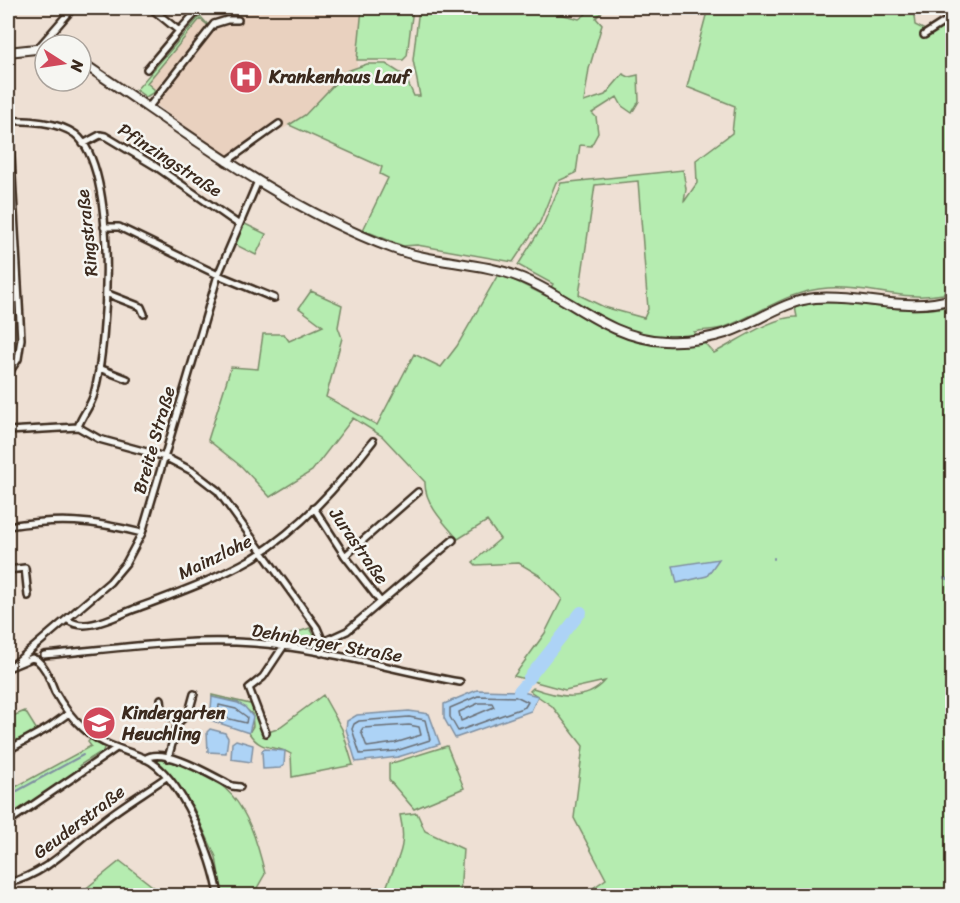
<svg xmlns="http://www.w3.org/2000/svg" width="960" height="903" viewBox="0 0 960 903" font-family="Sriracha,sans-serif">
  <rect width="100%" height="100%" fill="#eee0d4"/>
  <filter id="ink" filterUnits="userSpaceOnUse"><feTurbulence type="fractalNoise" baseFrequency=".0167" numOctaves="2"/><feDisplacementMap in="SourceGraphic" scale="12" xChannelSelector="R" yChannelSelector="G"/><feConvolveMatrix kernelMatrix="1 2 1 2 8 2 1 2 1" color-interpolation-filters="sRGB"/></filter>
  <g filter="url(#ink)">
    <path fill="#e9d1bf" d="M240 8H362L357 67 347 71 305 115 283 129 278 122 227 156 155 104 161 95 147 83 200 19 210 25 222 14 235 15Z"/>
    <path fill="#b5ecb0" stroke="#788b67" stroke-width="1.5" fill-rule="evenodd" d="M362 8H413L407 56 403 60H357Z
      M419 8H523L520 14 528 8H537L579 19 586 14 578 8H605L596 18 602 25 589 69 584 102 605 95 623 74 629 77 638 75 639 101 632 113 622 106 617 97 592 113 596 117 598 133 591 146 580 145 576 173 556 182 540 222 513 262 417 245 403 246 363 230 388 178 380 174 382 167 289 125 305 115 347 71 367 64H386L405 76 414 96H420L413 60Z
      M708 8H913L915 25 927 31 952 17V290L946 289 943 294C904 302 867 285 828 288 786 291 762 313 725 327 715 331 705 329 694 332L714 353C736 342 773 316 797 317L795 307C850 292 899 320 952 305V895H583L606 879 574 818 583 746 552 706 530 691 533 688C558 697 586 703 605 681L565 690 514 676 545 633 562 599 539 575 519 563 476 565 473 562 500 539 487 521 458 539C445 524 424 503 425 482L382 436 353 418 312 471 270 497 242 467 208 440 231 367 258 369 263 334H284L289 341 323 326 299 308 311 291 342 305 338 327 342 338 326 397 377 425 414 354 441 367 457 346 499 273 546 296 553 284 518 265 543 225 561 183 683 170 686 189 684 202 697 183 696 160 732 133 735 106 687 87ZM638 181 648 309 644 318 604 307 579 295 595 185Z
      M200 16 210 27 200 19 147 83 156 91 146 97 136 90Z
      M243 223 266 234 256 255 234 244Z
      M310 628 317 640 315 646 284 643 286 636Z
      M212 695 254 705 263 734 277 729 323 695 342 729 353 765 292 777 291 754C275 743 263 754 249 733L253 726 252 714 238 703 212 697Z
      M25 711 38 732 8 748V718Z
      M91 738 104 748 102 754 99 753 80 765 82 769 24 808 8 816V791L91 746 88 742Z
      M447 746 464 788 414 809 389 780V764Z
      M156 758C230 774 248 803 265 874L253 895H222L216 857 193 807 156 762Z
      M417 813 425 831 463 849 460 895H384C393 862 409 853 400 815Z
      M120 861 164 895H140L133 890 130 895H78Z"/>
    <path fill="#add3f6" stroke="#7f8fa0" stroke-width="1.5" d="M719 559 707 576 677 583 673 566Z
      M477 690 519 691 538 696 531 711 455 738 444 718V704Z
      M212 697 238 703 245 707 253 717 249 733 210 720Z
      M409 711 429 714 440 744 398 757 356 762 346 729 347 721 357 715Z
      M210 729 225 733 228 738 226 753 208 752 207 732Z
      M236 740 253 745 251 762 231 759 232 743Z
      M265 749 285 751 284 765 280 768 263 769 262 751Z"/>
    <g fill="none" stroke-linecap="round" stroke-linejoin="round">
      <path stroke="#696e74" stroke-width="1.5" d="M478 696 518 697 528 702 525 707 458 731 450 717V708Z
        M479 703H492L494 707 461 721 459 712Z
        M219 705 236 709 247 717 246 723 218 716Z
        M409 717 425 720 430 740 396 751 360 754 352 729 354 724 359 721Z
        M409 725 419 727 421 735 395 743 367 747 361 731 363 728Z"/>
      <path stroke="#7f8fa0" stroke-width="2" d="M774 559V558
        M944 578 952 580
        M8 796 83 755"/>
      <path stroke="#add3f6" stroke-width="12" d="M528 679 581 612
        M519 691 523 686"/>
      <defs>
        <path id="street" d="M179 31 200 8
          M924 35 952 17
          M39 47 73 8
          M147 69 179 31 151 8
          M148 108 214 24 227 20H238
          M8 121C27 120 58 122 75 134 119 168 108 344 94 394 91 406 82 415 78 427
          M83 144 100 135 105 136 155 166 238 224
          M226 162 279 124
          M104 227H119L218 275 274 298
          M108 294 141 307 144 314
          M99 368 127 379
          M8 374 18 359 21 339 9 121
          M8 431 78 427 99 439 165 457 192 471 218 491 317 628 323 642 321 653
          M314 508 345 556 380 601
          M8 526C60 518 91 520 142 533
          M345 556 418 492
          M8 570 25 568 28 596
          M68 620C85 633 113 617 132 610 172 595 215 580 253 558 301 528 339 485 373 441
          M323 642 347 631 453 540
          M44 655C113 649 184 638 254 643 323 648 391 670 460 682
          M13 665 110 582 126 563 142 533 218 275 258 181
          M8 668 32 658 37 660C47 668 50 681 55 692 62 705 72 718 83 728 101 745 122 749 144 758 182 775 213 857 219 896
          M161 699 162 709 178 723 189 712 194 694
          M266 733 249 688 263 677 283 647
          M8 750 48 728 69 713
          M168 758 178 723
          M145 759C163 745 214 777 232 786L240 787
          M8 822 115 749
          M8 883C47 874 72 844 104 820 123 805 145 792 165 778"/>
        <path id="secondary" d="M8 52 45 48
          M81 62C182 129 277 205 392 248 434 264 480 261 522 278 571 298 609 339 665 341 685 342 707 339 726 333 756 323 783 301 815 298 862 294 907 313 952 299"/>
      </defs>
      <use href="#street" stroke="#3b2a1e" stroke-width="10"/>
      <use href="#secondary" stroke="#3b2a1e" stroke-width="12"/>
      <use href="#street" stroke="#f6f6f2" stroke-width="5"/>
      <use href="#secondary" stroke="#f6f6f2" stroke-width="8"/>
    </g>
  </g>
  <defs>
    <symbol id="hospital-disc" viewBox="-11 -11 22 22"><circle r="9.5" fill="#d1495b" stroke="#f6f6f2"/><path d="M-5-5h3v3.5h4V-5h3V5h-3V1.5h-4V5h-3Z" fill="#fff"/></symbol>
    <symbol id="school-disc" viewBox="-11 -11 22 22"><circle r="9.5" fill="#d1495b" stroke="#f6f6f2"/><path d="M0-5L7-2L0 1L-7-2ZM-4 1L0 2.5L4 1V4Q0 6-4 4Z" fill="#fff"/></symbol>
  </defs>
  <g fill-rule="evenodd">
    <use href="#hospital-disc" x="227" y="58" width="38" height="38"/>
    <use href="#school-disc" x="80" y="704" width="38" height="38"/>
  </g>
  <g text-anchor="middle" stroke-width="5" stroke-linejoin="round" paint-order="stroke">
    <g font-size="18" font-weight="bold" fill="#3b2a1e" stroke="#f6f6f2" text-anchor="start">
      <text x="269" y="83">Krankenhaus Lauf</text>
      <text x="122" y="719">Kindergarten<tspan x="122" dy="21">Heuchling</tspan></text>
    </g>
    <g font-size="18" fill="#3b2a1e" stroke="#f6f6f2">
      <text transform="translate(170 160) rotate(33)" y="6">Pfinzingstraße</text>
      <text transform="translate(87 233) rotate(-96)" y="6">Ringstraße</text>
      <text transform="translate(154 440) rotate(-74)" y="6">Breite Straße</text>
      <text transform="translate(359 546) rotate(55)" y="6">Jurastraße</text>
      <text transform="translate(215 557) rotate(-26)" y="6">Mainzlohe</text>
      <text transform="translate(327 643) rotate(10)" y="6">Dehnberger Straße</text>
      <text transform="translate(79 822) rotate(-37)" y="6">Geuderstraße</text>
    </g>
  </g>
  <rect width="960" height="903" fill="none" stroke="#f6f6f2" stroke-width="30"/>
  <rect x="15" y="15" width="930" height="873" fill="none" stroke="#3b2a1e" stroke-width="2" filter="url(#ink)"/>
  <g transform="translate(63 63) rotate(102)"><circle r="28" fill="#f6f6f2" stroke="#aba49d" stroke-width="1.5"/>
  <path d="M0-4.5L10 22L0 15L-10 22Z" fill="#d1495b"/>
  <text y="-9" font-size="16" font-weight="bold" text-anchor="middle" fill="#3b2a1e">N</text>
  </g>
</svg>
